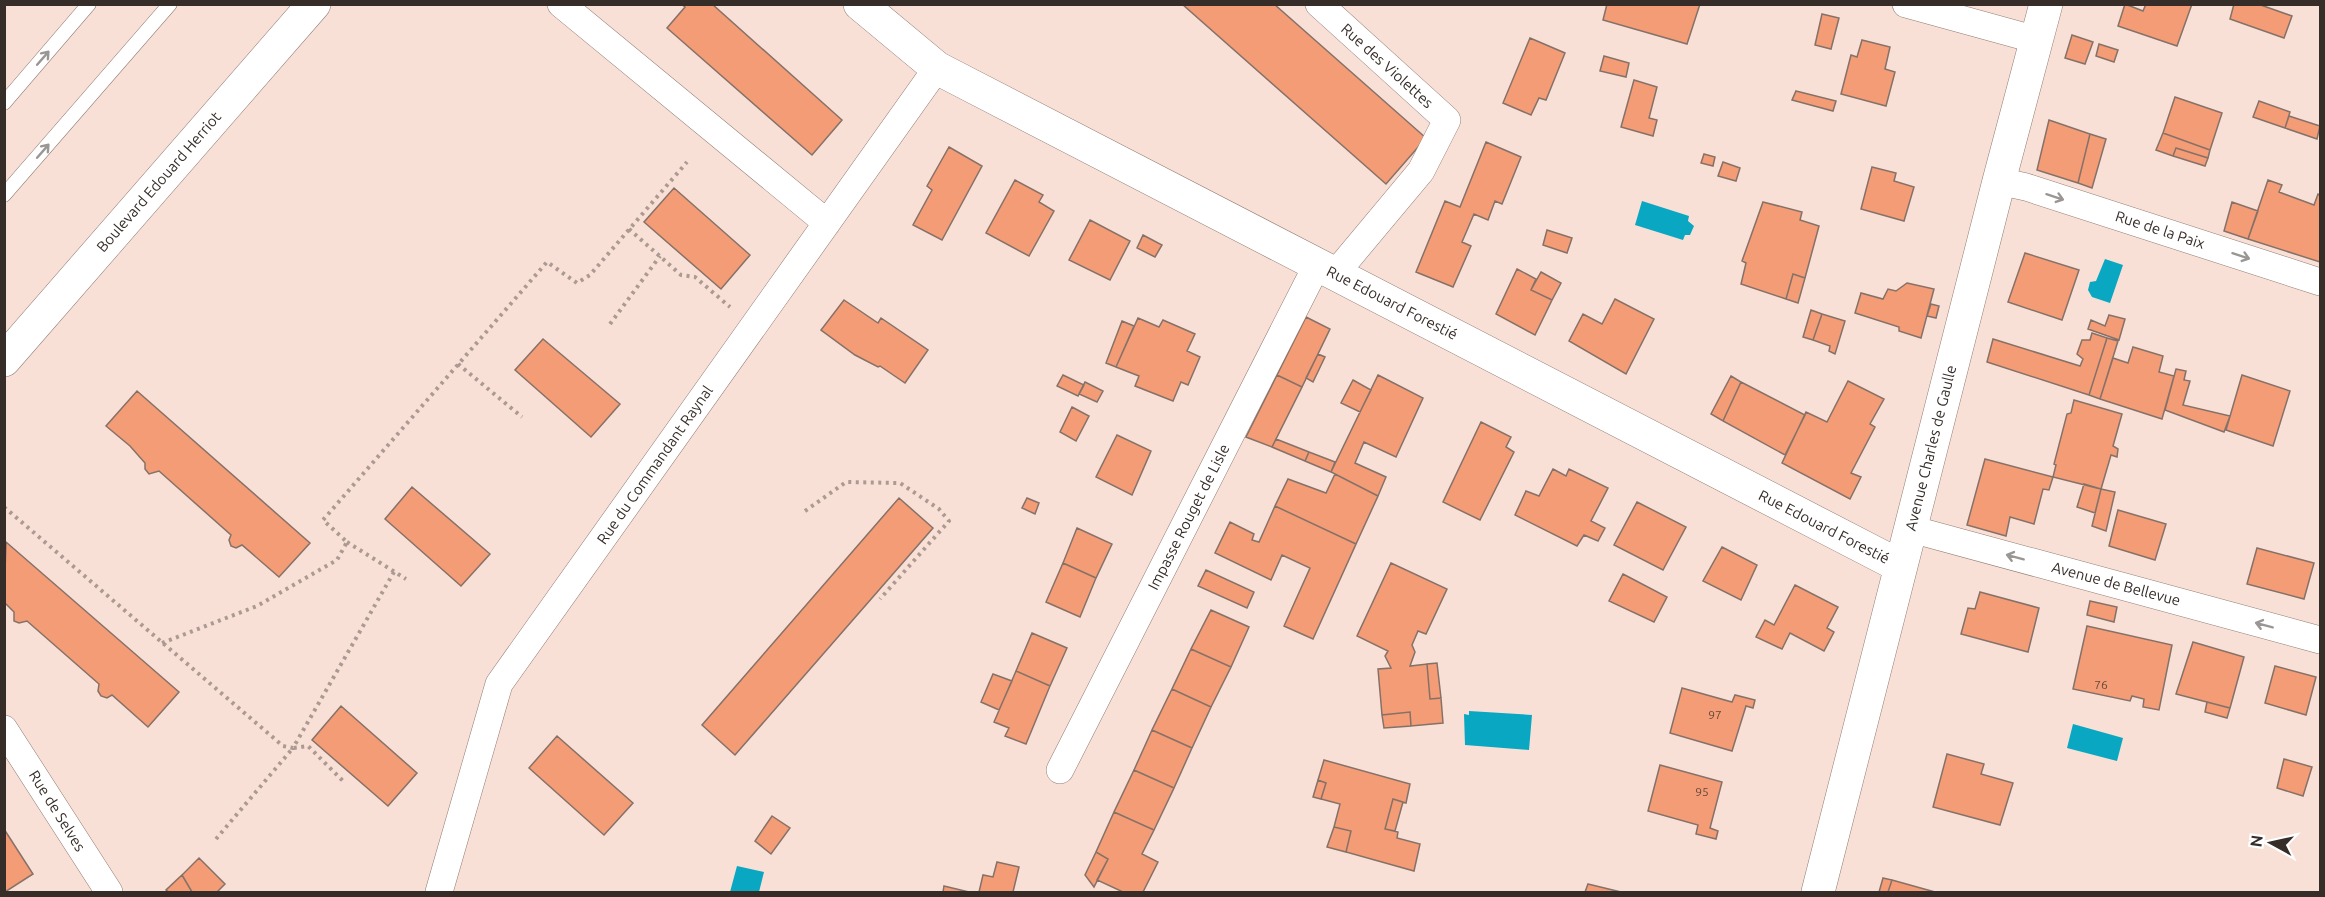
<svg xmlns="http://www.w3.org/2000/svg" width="2325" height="897" viewBox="0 0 2325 897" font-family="Ubuntu,sans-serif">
  <rect width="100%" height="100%" fill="#f8e0d6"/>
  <path fill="#09a7c1" d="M1642 201 1689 216 1688 221 1694 226 1690 235H1685L1683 240 1635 225Z
    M2105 259 2123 265 2110 303 2092 297 2088 290 2090 282 2096 281Z
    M1469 711 1532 715 1529 750 1465 745 1464 714 1469 715Z
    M2073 724 2123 738 2117 761 2067 748Z
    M737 866 764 872 759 892H730Z"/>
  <path fill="#f39c76" stroke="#867168" stroke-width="1.5" d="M681 4H712L842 120 812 155 667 28 685 7Z
    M1182 4H1274L1426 138 1386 184Z
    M1607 4H1700L1687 44 1603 20Z
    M2125 4 2143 11 2146 4H2192L2177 46 2118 26Z
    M2234 4H2258L2292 16 2284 38 2230 19Z
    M1822 14 1839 18 1831 49 1815 45Z
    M2072 35 2093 42 2085 64 2065 58Z
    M1530 38 1565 53 1546 100 1539 98 1531 115 1503 103Z
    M1862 40 1890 47 1885 69 1895 72 1886 106 1841 94 1851 55 1857 57Z
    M2099 44 2118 50 2114 62 2096 56Z
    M1604 56 1629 63 1626 77 1600 71Z
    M1634 80 1657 87 1649 118 1657 120 1653 136 1621 127Z
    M1796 91 1836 101 1833 111 1792 100Z
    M2175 97 2222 113 2210 150 2163 133Z
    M2259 101 2290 112 2285 128 2253 117Z
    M2289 116 2320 126 2317 139 2285 128Z
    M2049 120 2090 134 2078 183 2037 170Z
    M2163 133 2210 150 2208 158 2176 148 2173 156 2156 150Z
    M2090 134 2106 139 2092 188 2078 183Z
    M1486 142 1521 157 1502 204 1495 201 1488 220 1474 214 1462 242 1471 246 1453 287 1416 272 1445 201 1460 207Z
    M949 147 982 166 942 240 913 225 932 190 927 186Z
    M2176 148 2208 158 2205 166 2173 156Z
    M1704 154 1715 157 1713 166 1701 163Z
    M1723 162 1740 168 1736 181 1718 176Z
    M1872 167 1896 173 1894 181 1914 187 1904 221 1861 209Z
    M1015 180 1043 195 1039 202 1054 211 1029 256 986 233Z
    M2268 180 2282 185 2279 192 2314 205 2318 194 2320 195V262L2248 239Z
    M674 188 750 255 721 289 644 222Z
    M1763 202 1802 212 1800 220 1819 226 1805 278 1793 274 1786 299 1741 284 1746 263 1742 261Z
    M2232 202 2258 211 2248 239 2224 231Z
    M1090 220 1130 241 1110 280 1069 260Z
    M1547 230 1572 238 1567 253 1543 245Z
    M1143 235 1162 245 1155 257 1137 248Z
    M2025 253 2079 270 2062 320 2008 302Z
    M1517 269 1536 279 1531 290 1552 300 1535 335 1496 314Z
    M1541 272 1561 283 1552 300 1531 290Z
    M1793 274 1805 278 1798 303 1786 299Z
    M1907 283 1934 289 1921 338 1899 331V327L1855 313 1861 293 1883 299 1888 289 1896 291Z
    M1615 299 1654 319 1626 374 1569 341 1583 314 1602 324Z
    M844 300 878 323 881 318 928 350 905 383 880 366 878 367 855 355 821 330Z
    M1931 304 1939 306 1936 318 1927 316Z
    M1811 310 1822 314 1813 340 1803 337Z
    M1822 314 1845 321 1835 354 1829 351 1830 346 1813 340Z
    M2109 315 2125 319 2119 340 2088 329 2091 320 2105 326Z
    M1306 317 1330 329 1302 387 1277 375Z
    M1138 318 1159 327 1163 320 1195 334 1187 351 1200 357 1188 385 1181 382 1173 401 1135 386 1139 376 1116 367Z
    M1122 321 1134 326 1116 367 1106 363Z
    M2092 333 2107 338 2089 395 1987 362 1993 339 2080 366 2083 359 2077 354 2082 340H2090Z
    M2107 338 2118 341 2100 399 2089 395Z
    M543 339 620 404 591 437 515 370Z
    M2133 347 2163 356 2159 372 2174 376 2162 419 2100 399 2113 358 2128 363Z
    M1318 354 1325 357 1313 382 1306 378Z
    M2176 369 2186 371 2184 380 2190 381 2183 405 2230 416 2224 432 2165 410Z
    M1063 375 1084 385 1078 396 1057 386Z
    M1277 375 1302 387 1272 447 1246 437Z
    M1378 375 1423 398 1396 457 1364 442 1355 463 1386 477 1378 496 1331 472Z
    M2242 375 2290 391 2273 446 2226 430Z
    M1731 376 1741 382 1723 421 1711 414Z
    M1353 380 1371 390 1360 412 1341 403Z
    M1848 381 1884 399 1870 424 1875 427 1851 473 1861 477 1850 499 1782 463 1806 412 1827 422Z
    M1085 382 1103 391 1097 402 1079 394Z
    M1741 382 1805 415 1785 455 1723 421Z
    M137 391 310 543 279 577 242 545 236 548 231 546 229 540 231 535 159 471 149 474 145 469V463L130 446 106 426Z
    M2074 400 2122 414 2113 446 2118 449 2117 457 2111 455 2101 489 2053 477 2056 465 2054 464 2067 414 2071 413Z
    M1072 407 1089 416 1076 441 1060 432Z
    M1481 422 1511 437 1506 447 1514 452 1480 520 1443 502Z
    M1117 435 1151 451 1132 495 1096 477Z
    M1276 439 1309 452 1305 461 1272 447Z
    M1309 452 1335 462 1331 472 1305 461Z
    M1985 459 2053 477 2049 490 2043 489 2034 524 2010 517 2006 536 1967 525Z
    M1553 469 1566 476 1569 469 1608 488 1591 521 1605 528 1598 541 1584 535 1577 546 1515 515 1526 491 1539 496Z
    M1335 474 1378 496 1356 544 1275 506 1288 479 1326 493Z
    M2084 484 2101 489 2095 513 2077 507Z
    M412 487 490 554 461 586 385 519Z
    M2101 489 2115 492 2106 531 2092 526Z
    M899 498 933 528 735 755 702 725Z
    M1027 498 1039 503 1035 514 1022 508Z
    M1637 502 1686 527 1663 570 1614 545Z
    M1275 506 1356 544 1313 639 1284 626 1310 568 1282 555 1271 580 1215 553 1230 522 1254 534 1252 540 1259 542Z
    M2118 510 2166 524 2155 560 2109 546Z
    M1077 528 1112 544 1096 578 1063 563Z
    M6 542 179 692 148 727 112 695 107 698 101 696 98 691 99 684 27 621 19 623 14 621V612L4 602Z
    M1722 547 1757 565 1741 600 1703 581Z
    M2257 548 2314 563 2304 599 2247 584Z
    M1063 563 1096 578 1080 617 1046 602Z
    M1391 563 1447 589 1426 634 1418 631 1412 645 1415 652 1410 666 1427 664 1430 699 1441 698 1443 723 1411 726 1410 712 1382 715 1378 669 1391 668 1385 656 1388 651 1357 636Z
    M1206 570 1254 592 1247 608 1198 586Z
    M1623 574 1667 597 1654 622 1609 601Z
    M1795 585 1838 607 1827 628 1834 632 1824 651 1790 633 1782 649 1756 637 1765 620 1774 625Z
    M1980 592 2039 608 2028 652 1961 634 1968 608 1975 609Z
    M2090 601 2117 607 2114 622 2087 615Z
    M1211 610 1249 627 1231 667 1191 649Z
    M2087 626 2172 645 2159 710 2143 707 2144 699 2132 696 2130 701 2073 689Z
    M1032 633 1067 648 1050 686 1016 671Z
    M2193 642 2244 657 2230 708 2176 694Z
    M1191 649 1231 667 1211 707 1172 689Z
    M1437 663 1441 698 1430 699 1427 664Z
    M2275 666 2316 677 2306 715 2265 703Z
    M1016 671 1050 686 1026 744 1005 736 1009 728 994 722Z
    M993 674 1012 681 999 710 981 702Z
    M1682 688 1732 702 1735 695 1755 700 1753 708 1746 706 1732 751 1670 733Z
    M1172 689 1211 707 1192 748 1152 730Z
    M2207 702 2230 708 2227 718 2205 712Z
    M341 706 417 773 388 806 312 740Z
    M1410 712 1411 726 1384 728 1382 715Z
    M1152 730 1192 748 1174 788 1134 770Z
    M557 736 633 803 604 835 529 768Z
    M1947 754 1984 764 1981 774 2013 783 2000 825 1933 807Z
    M2284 759 2312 767 2303 796 2277 788Z
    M1324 760 1410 784 1406 803 1393 799 1385 829 1398 832 1397 838 1420 844 1414 871 1346 852 1351 831 1334 827 1340 804 1321 799 1326 783 1318 780Z
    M1660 765 1722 782 1710 828 1718 831 1716 839 1696 834 1698 825 1648 811Z
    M1134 770 1174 788 1154 830 1114 812Z
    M1318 780 1326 783 1321 799 1313 797Z
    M1393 799 1403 802 1395 831 1385 829Z
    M1114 812 1154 830 1142 854 1158 862 1143 892H1123L1097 880 1108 859 1096 852Z
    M772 816 790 828 771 854 755 841Z
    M1334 827 1351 831 1346 852 1327 847Z
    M4 829 33 874 5 892H4Z
    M1096 852 1108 859 1094 887 1085 875Z
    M199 858 225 884 217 892H192L182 875Z
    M997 862 1019 867 1013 892H979L983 875 993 877Z
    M182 875 192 892H169L166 890Z
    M1883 878 1892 880 1888 892H1879Z
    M1892 880 1935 892H1888Z
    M1588 884 1621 892H1585Z
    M944 886 969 892H943Z"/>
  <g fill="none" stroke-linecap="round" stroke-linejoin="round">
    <defs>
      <path id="service" d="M4 103 89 4
        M4 195 170 4"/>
      <path id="minor" d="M561 4 827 223
        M1319 4 1447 120 1421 171 1335 274
        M1906 4 2037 40
        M1999 181 2026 187 2320 282
        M1911 529 2320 640
        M4 729 109 892
        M1060 770 1317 265
        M439 892 499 684 937 68"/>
      <path id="tertiary" d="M860 4 937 68 1900 566
        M1818 892 1999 181 2046 4"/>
      <path id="secondary" d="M4 360 314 4"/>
    </defs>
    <use href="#service" stroke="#927c73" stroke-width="15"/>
    <use href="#minor" stroke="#927c73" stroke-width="28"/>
    <use href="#tertiary" stroke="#927c73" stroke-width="34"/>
    <use href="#secondary" stroke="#927c73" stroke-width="34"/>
    <path stroke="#ac9a92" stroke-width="4" stroke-dasharray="3 4.5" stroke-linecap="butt" d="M629 229 681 275 695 277 730 307
      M610 324 660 256
      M458 364 522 417
      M4 507 283 746 293 748 394 572
      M805 511 846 482 900 483 939 509 949 521 880 599
      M347 542 406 579
      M162 643 257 606 337 560 347 542 323 520 547 262 577 283 590 275 687 162
      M216 839 293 748 308 746 344 782"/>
    <use href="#service" stroke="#fff" stroke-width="14"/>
    <use href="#minor" stroke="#fff" stroke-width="27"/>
    <use href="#tertiary" stroke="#fff" stroke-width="33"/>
    <use href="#secondary" stroke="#fff" stroke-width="33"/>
  </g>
  <defs><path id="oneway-shaft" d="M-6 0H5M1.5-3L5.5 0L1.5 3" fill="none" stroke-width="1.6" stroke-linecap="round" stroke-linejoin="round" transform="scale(1.5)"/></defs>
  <g stroke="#9a9694">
    <use href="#oneway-shaft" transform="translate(43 58) rotate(-49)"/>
    <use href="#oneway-shaft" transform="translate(43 151) rotate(-49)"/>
    <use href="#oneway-shaft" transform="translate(2055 197) rotate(18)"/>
    <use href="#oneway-shaft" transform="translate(2241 256) rotate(18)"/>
    <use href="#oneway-shaft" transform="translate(2015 557) rotate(-165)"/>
    <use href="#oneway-shaft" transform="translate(2264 625) rotate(-165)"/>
  </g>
  <g text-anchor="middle" stroke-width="4.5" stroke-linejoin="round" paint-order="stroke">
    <g font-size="12" fill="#65493c">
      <text x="2101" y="689">76</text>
      <text x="1715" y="719">97</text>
      <text x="1702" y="796">95</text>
    </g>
    <g font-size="15" fill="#362d29" stroke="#fff">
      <text transform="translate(1387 66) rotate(42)" y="5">Rue des Violettes</text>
      <text transform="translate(159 182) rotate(-49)" y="5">Boulevard Edouard Herriot</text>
      <text transform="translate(2160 230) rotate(18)" y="5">Rue de la Paix</text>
      <text transform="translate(1392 303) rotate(27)" y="5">Rue Edouard Forestié</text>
      <text transform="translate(1931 448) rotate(-76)" y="5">Avenue Charles de Gaulle</text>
      <text transform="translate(655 465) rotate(-55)" y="5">Rue du Commandant Raynal</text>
      <text transform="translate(1189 517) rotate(-63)" y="5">Impasse Rouget de Lisle</text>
      <text transform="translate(1824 527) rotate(27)" y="5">Rue Edouard Forestié</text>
      <text transform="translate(2116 584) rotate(15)" y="5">Avenue de Bellevue</text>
      <text transform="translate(57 811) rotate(58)" y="5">Rue de Selves</text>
    </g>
  </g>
  <rect width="2325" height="897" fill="none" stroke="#362d29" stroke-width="12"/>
  <g transform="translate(2271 843) rotate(278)" stroke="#ffffff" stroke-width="4.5" paint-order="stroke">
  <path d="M0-4.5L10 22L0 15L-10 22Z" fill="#362d29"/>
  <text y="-9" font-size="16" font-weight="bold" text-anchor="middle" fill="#362d29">N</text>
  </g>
</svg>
